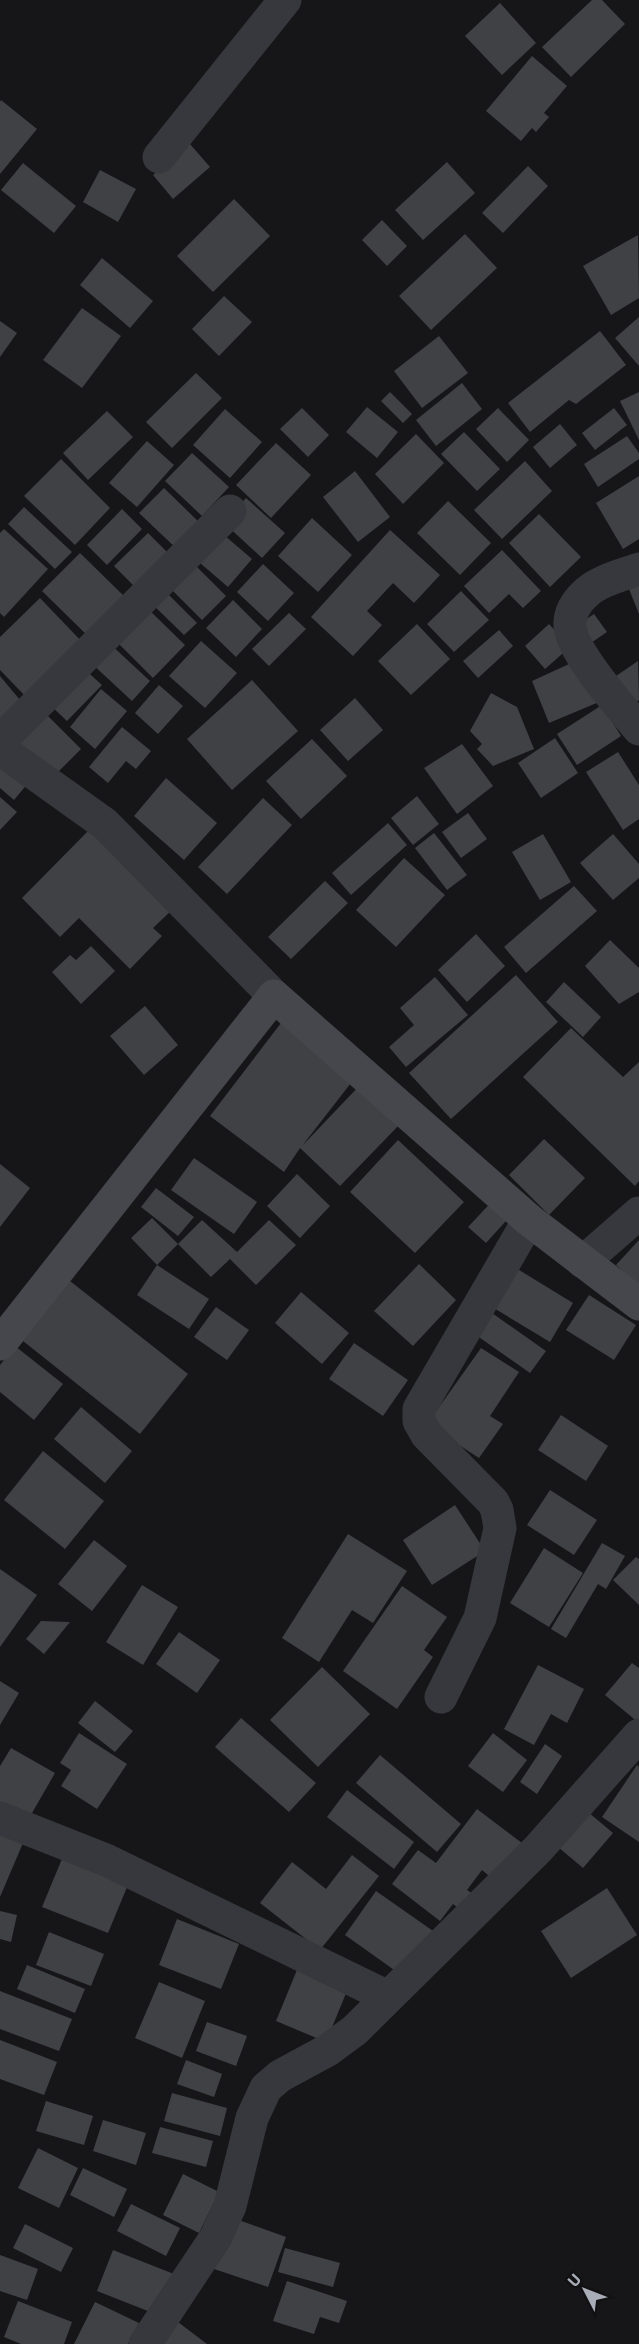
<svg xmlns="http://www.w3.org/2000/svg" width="639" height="2344" viewBox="0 0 639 2344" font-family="'Exo 2',sans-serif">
  <rect width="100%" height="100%" fill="#161618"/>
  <path fill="#404145" d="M592 0H602L625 24 571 77 542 47Z
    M500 3 536 43 502 75 465 36Z
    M532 56 567 86 544 113 549 117 536 132 532 128 521 141 486 111Z
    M1 100 37 129 0 174V102Z
    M190 144 210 167 173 199 153 175Z
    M447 162 475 193 423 240 395 210Z
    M23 163 76 206 54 233 1 190Z
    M528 166 548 186 503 233 482 213Z
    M100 170 136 189 118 222 83 202Z
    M234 199 270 236 213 292 177 256Z
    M382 220 407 246 387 266 362 240Z
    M465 234 497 268 431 330 399 296Z
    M638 235 639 298 611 315 583 266Z
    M102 258 153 301 130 328 80 285Z
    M224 296 252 322 219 356 192 329Z
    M82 308 121 336 82 388 43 360Z
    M639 317V366L615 338Z
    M0 321 17 333 0 357Z
    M600 331 626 365 576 404 569 400 530 432 508 403Z
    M439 336 468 373 422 408 394 371Z
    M196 373 222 398 172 448 146 422Z
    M462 383 482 409 436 446 416 420Z
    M390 392 412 414 403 423 381 401Z
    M639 392V440L620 401Z
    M367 407 398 432 377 458 346 432Z
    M302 408 329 435 308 457 280 429Z
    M498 408 529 440 507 462 476 429Z
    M614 408 627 425 595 450 582 433Z
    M225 409 262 442 230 478 193 445Z
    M107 411 133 437 88 480 63 453Z
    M560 424 577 445 550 468 533 447Z
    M464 432 500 469 477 491 441 454Z
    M416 434 444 463 403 504 375 474Z
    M627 436 639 453V459L598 487 584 464Z
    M147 441 174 465 137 507 109 483Z
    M276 443 311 475 271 518 236 485Z
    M192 453 229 487 202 516 165 481Z
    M61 459 110 508 75 545 24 496Z
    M525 461 552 491 502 539 474 510Z
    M355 471 390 517 358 542 323 497Z
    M639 476V539L623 549 596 503Z
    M164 488 203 526 179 551 139 513Z
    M246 498 285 533 262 558 223 522Z
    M448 501 491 543 460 575 417 533Z
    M24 507 72 552 55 569 8 524Z
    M122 509 142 529 107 565 87 545Z
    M539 514 581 557 550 587 509 543Z
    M312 518 352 555 318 592 278 556Z
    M4 529 48 569 4 617 0 613V533Z
    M217 529 252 559 228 587 193 557Z
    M390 530 440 575 414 603 393 583 367 611 382 625 353 656 311 617Z
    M148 533 171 556 137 589 114 566Z
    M502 550 541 591 523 608 509 594 489 613 464 586Z
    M80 553 126 598 93 641 42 591Z
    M189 559 226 596 202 620 165 583Z
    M263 564 294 593 268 621 237 592Z
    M639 585V614L629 589Z
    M160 586 197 623 184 635 147 599Z
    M461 591 489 620 454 652 427 624Z
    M40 598 85 645 29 700 0 670V637Z
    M233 600 262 629 236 657 206 628Z
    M144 605 185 645 153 678 112 637Z
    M289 613 306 629 269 666 252 649Z
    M594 614 607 632 585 647 573 628Z
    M417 624 450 659 411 695 378 661Z
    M549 624 570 647 545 669 525 646Z
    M499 630 513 646 478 678 463 661Z
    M201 641 237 673 205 708 169 676Z
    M108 642 150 681 132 701 90 662Z
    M580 659 599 702 549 723 532 681Z
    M638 661 639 700 635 703 616 676Z
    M81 666 102 685 67 721 48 703Z
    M0 676 25 706 0 727Z
    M252 680 298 731 232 790 187 739Z
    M159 685 183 706 158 734 135 713Z
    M101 689 127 711 95 749 70 727Z
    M491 693 517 707 534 749 493 766 477 749 482 744 470 731Z
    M355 698 383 730 348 761 320 730Z
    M602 705 621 736 577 765 557 734Z
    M41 709 81 749 51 779 11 742Z
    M122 727 151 751 136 769 126 761 108 783 89 767Z
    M555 738 578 773 541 798 518 763Z
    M312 739 347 776 301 819 266 781Z
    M462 744 493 786 457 814 424 768Z
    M618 752 639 785V819L623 830 586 772Z
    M0 757 29 782 14 800 0 788Z
    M166 778 217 823 184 860 134 816Z
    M417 796 439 824 413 845 391 818Z
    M0 797 17 812 0 830Z
    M263 798 292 825 227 894 198 867Z
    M468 813 487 839 461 858 442 832Z
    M388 823 407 845 351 895 332 873Z
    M92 827 174 908 153 928 162 936 130 969 79 918 60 937 22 898Z
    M434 833 467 875 447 890 415 848Z
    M543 834 571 882 540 900 512 852Z
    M613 834 639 864V878L613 900 580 863Z
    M404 858 445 895 396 947 356 910Z
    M325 881 348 903 291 959 268 937Z
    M574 886 597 911 526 973 504 947Z
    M476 934 505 966 467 1002 438 970Z
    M610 940 639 968V992L619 1004 585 966Z
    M91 946 115 971 81 1004 52 972 70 955 76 960Z
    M516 975 558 1022 451 1119 409 1073Z
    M435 977 468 1015 406 1067 389 1047 414 1025 400 1008Z
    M564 982 601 1017 583 1037 546 1002Z
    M145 1006 178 1045 144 1075 110 1036Z
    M281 1023 354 1079 302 1146 362 1083 402 1122 340 1186 300 1148 284 1172 210 1116Z
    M571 1028 623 1077 639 1062V1181L635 1186 523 1077Z
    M544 1139 585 1178 549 1215 509 1175Z
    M398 1140 464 1202 415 1253 350 1192Z
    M194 1158 257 1202 234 1234 171 1190Z
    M0 1164 30 1188 0 1227Z
    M297 1174 330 1206 300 1238 267 1206Z
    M156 1188 194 1217 178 1236 141 1207Z
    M498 1195 515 1211 486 1243 468 1227Z
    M152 1218 178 1244 157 1265 131 1238Z
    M202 1220 237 1252 269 1220 296 1245 256 1285 230 1259 211 1277 178 1244Z
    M639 1240V1286L616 1265Z
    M419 1264 456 1300 413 1346 374 1311Z
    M157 1265 209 1299 189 1329 137 1295Z
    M511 1265 573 1303 550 1342 487 1304Z
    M70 1281 188 1374 140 1434 23 1341Z
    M301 1292 349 1333 322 1364 275 1323Z
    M589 1295 636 1325 614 1360 566 1330Z
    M216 1307 249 1330 227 1360 194 1337Z
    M492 1313 546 1351 530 1373 476 1335Z
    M354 1343 408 1380 383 1416 329 1379Z
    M15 1346 63 1384 34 1420 0 1392V1365Z
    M481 1348 519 1372 490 1416 503 1424 479 1458 427 1424Z
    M81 1407 132 1451 105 1483 54 1439Z
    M561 1415 608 1446 586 1481 538 1450Z
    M43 1451 104 1501 65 1549 4 1500Z
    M550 1490 597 1520 574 1555 527 1525Z
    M455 1505 485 1551 432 1585 403 1540Z
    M348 1534 407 1571 373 1623 352 1610 319 1662 282 1638Z
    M94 1540 127 1566 92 1611 58 1584Z
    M602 1543 625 1556 606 1589 598 1584 566 1638 551 1629Z
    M544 1548 583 1573 549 1627 510 1603Z
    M636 1557 639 1559V1605L613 1580Z
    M0 1569 37 1595 0 1647Z
    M142 1585 178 1607 143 1665 106 1642Z
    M402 1586 447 1617 424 1650 433 1657 397 1709 343 1671Z
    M41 1621 70 1622 44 1654 26 1639Z
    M179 1632 220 1660 197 1693 156 1664Z
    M632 1663 639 1668V1723L605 1695Z
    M538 1665 584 1689 567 1723 551 1714 534 1745 504 1729Z
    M322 1667 370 1714 318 1767 270 1720Z
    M0 1681 19 1693 0 1725Z
    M95 1701 133 1731 115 1752 78 1723Z
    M241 1718 316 1783 289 1812 215 1747Z
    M79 1733 127 1764 97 1809 61 1786 71 1770 60 1763Z
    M493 1733 527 1760 503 1792 468 1766Z
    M545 1744 562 1756 537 1794 520 1782Z
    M11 1748 55 1773 28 1820 0 1804V1766Z
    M380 1755 461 1824 437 1852 356 1783Z
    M637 1765 639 1767V1842L602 1817Z
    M347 1790 414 1842 394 1869 327 1817Z
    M477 1809 522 1843 494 1880 482 1870 467 1890 476 1896 463 1912 453 1904 440 1921 392 1884 418 1850 436 1863Z
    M588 1812 613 1833 583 1868 558 1847Z
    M0 1833 23 1843 0 1897Z
    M64 1854 130 1880 108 1933 42 1907Z
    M352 1855 379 1876 320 1950 260 1903 292 1862 326 1889Z
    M607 1888 637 1935 571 1978 541 1931Z
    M376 1891 436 1933 404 1977 345 1935Z
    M0 1911 17 1915 11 1942 0 1939Z
    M177 1919 239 1944 221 1989 159 1965Z
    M49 1932 104 1954 91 1986 36 1965Z
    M27 1965 85 1989 75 2013 17 1989Z
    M299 1965 349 1986 326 2042 276 2021Z
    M159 1982 205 2001 182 2058 135 2038Z
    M0 1991 72 2019 59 2051 0 2029Z
    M207 2022 247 2036 236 2066 196 2051Z
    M0 2040 57 2062 44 2095 0 2079Z
    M186 2060 222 2074 214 2097 177 2084Z
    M172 2093 227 2108 220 2136 164 2121Z
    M46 2101 93 2116 84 2145 36 2131Z
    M103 2120 146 2133 136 2165 93 2151Z
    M160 2127 213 2141 206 2167 152 2153Z
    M38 2148 78 2168 59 2208 18 2188Z
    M83 2168 127 2189 114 2217 70 2195Z
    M183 2174 219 2192 199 2233 163 2215Z
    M131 2204 180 2228 166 2256 117 2231Z
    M233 2218 286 2237 268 2287 214 2269Z
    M25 2224 73 2248 61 2272 13 2248Z
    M285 2248 340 2263 333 2287 278 2272Z
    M113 2250 174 2274 158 2315 97 2291Z
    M0 2255 38 2269 27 2300 0 2291Z
    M287 2281 347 2301 339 2323 320 2317 314 2334 273 2321Z
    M18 2301 72 2322 64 2344H21L4 2337Z
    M95 2302 139 2323 128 2344H74Z
    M174 2319 207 2344H154Z"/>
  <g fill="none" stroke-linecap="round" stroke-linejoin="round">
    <path stroke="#37383d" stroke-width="33" d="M159 157 285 0
      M639 569C622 575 598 581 585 594 576 602 569 614 570 626 572 653 621 707 639 729
      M0 741 230 511
      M0 749 105 824 274 996
      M583 1262 639 1213
      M441 1697 480 1618 500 1528 497 1510 493 1502 427 1435 419 1421V1409L529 1220
      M0 1818 106 1860 388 1997
      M145 2344 216 2237 230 2206 252 2118 266 2088 280 2076 328 2050 355 2030 538 1849 639 1735"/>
    <path stroke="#45474d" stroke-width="33" d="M0 1344 274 996 529 1220 639 1304"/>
  </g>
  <g transform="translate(585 2290) rotate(312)" stroke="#111113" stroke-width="4.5" paint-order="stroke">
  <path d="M0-4.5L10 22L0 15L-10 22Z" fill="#a8adb8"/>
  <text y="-9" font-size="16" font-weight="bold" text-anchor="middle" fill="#a8adb8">U</text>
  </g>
</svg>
